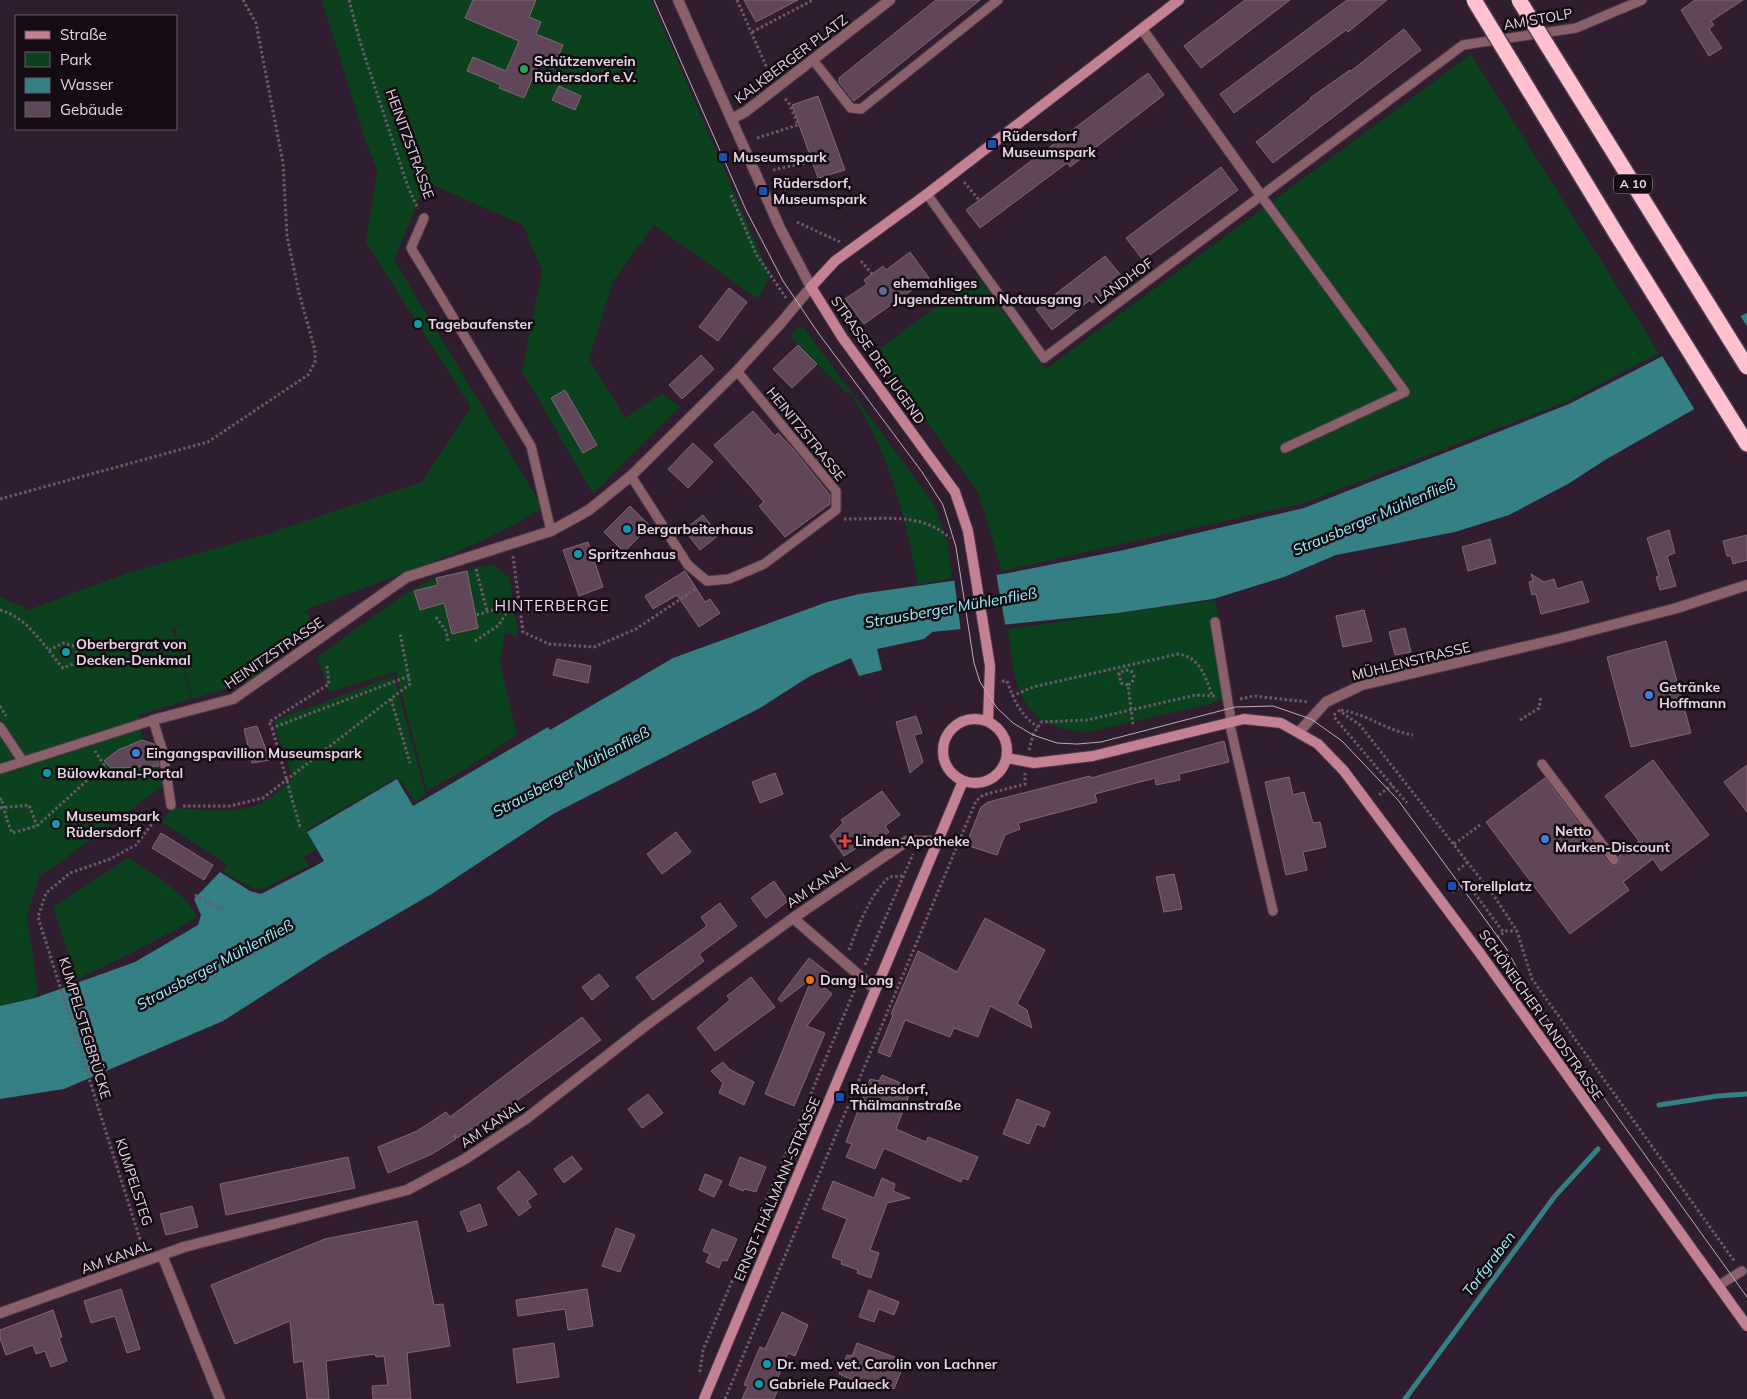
<svg xmlns="http://www.w3.org/2000/svg" width="1747" height="1399" viewBox="0 0 1747 1399" font-family="Mulish,sans-serif">
  <rect width="100%" height="100%" fill="#311d30"/>
  <path fill="#0b411c" d="M322 0H651L770 276 758 299 654 225 613 281 589 359 625 418 662 393 680 407 593 494 522 371 542 271 523 225 426 182 394 260 543 508C469 553 384 580 303 611L307 613 315 629 248 682 192 699 175 629 199 610 173 629 191 699 138 715 143 740 156 745 164 785 59 863 40 875 27 916 38 991 35 998 0 1006V597L24 607 26 611 127 573 267 534 422 482 471 407 366 243 377 171 364 136Z
    M1471 54 1659 353 1568 401 1304 503 1002 571 978 492 875 352 977 276 1046 369Z
    M798 327 804 328 934 504 948 545 952 578 918 585C905 515 890 453 850 393L845 392 790 336Z
    M492 564 510 578 518 637 505 632 500 663 517 735 466 769 427 791 396 672 329 692 317 657 400 597 430 580Z
    M1215 600 1233 695 1207 705 1087 732C1018 728 1015 686 1008 629Z
    M394 676 426 795 415 802 398 777 306 830 316 850 303 857 309 866 262 889 253 888 223 872 227 864 161 822 173 808C202 809 239 816 265 801 275 795 284 786 293 779L273 721Z
    M128 858C155 876 181 889 198 917L132 953 77 979 53 907Z"/>
  <path fill="#348085" d="M1747 313V379L1605 460 1568 484 1509 515 1455 532 1336 555 1284 577 1213 599 1118 613 932 632 924 639 877 649 882 670 859 676 851 658 810 676 760 708 553 814 430 895 323 957 223 1021 64 1089 0 1099V1006L35 998 135 962 198 925 201 915 194 899 220 872 250 891 261 894 317 865 324 861 307 832 397 779 413 806 548 727 550 730 673 658 827 602 859 594 1009 573 1124 550 1304 508 1569 404Z"/>
  <path fill="#311d30" d="M1739 314 1747 326V382L1696 412 1661 354Z
    M996 573 1006 629 961 632 954 578Z"/>
  <g fill="none" stroke-linecap="round" stroke-linejoin="round">
    <path stroke="#348085" stroke-width="5" d="M1659 1105 1718 1096 1747 1094
      M1405 1399 1555 1196 1598 1149"/>
  </g>
  <path fill="#604659" stroke="#82667a" d="M473 0H536L529 17 541 22 536 34 563 45 553 69 539 63 524 98 499 88 501 85 467 71 473 57 506 71 519 41 465 18Z
    M744 0H798L756 22Z
    M936 0H980L854 101 839 82V78Z
    M1245 0H1290L1201 68 1184 46Z
    M1347 0H1387L1348 32 1346 30 1234 113 1220 94Z
    M1695 0H1743L1711 21 1714 25 1709 29 1722 48 1709 56 1681 10Z
    M1404 29 1421 50 1273 163 1256 142 1311 99 1310 98 1350 70 1351 71Z
    M1148 73 1164 95 1070 167 1067 163 980 228 966 210Z
    M559 86 581 96 575 110 552 100Z
    M818 96 845 170 818 178 792 105Z
    M1221 167 1238 190 1143 260 1126 238Z
    M910 252 929 278 864 324 845 299 867 284 864 280 883 266 886 270Z
    M1105 256 1123 278 1092 303 1090 300 1052 330 1036 309Z
    M729 288 747 302 718 341 699 327Z
    M798 345 817 364 792 388 773 369Z
    M701 355 714 369 682 399 669 385Z
    M565 390 597 445 583 453 551 398Z
    M753 411 775 436 778 433 793 449 830 495V504L785 537 759 506 764 502 714 445Z
    M693 443 713 462 688 488 668 469Z
    M630 506 650 526 624 552 604 532Z
    M703 515 719 535 700 550 684 530Z
    M1669 530 1675 553 1667 556 1676 586 1660 590 1656 577 1659 576 1647 538Z
    M1747 535V560L1733 564 1731 556H1727L1723 541Z
    M1490 539 1496 563 1468 571 1462 547Z
    M588 542 603 587 579 596 563 550Z
    M467 571 478 628 452 634 444 603 420 610 414 591 438 585 436 578Z
    M685 571 705 602 710 599 720 613 699 627 677 595 653 609 645 596Z
    M1531 574 1544 582 1554 579 1557 589 1582 581 1589 602 1541 614 1536 594 1532 595 1529 582 1533 581Z
    M1364 610 1372 641 1343 647 1336 616Z
    M1405 628 1411 652 1395 655 1389 632Z
    M1666 641 1691 733 1631 747 1607 657Z
    M557 659 591 666 588 683 553 675Z
    M916 716 922 733 914 735 923 762 910 773 896 722Z
    M257 726 270 760 252 763 244 729Z
    M142 740 154 744 159 766 111 768 104 761 118 750Z
    M1224 741 1229 762 1179 774 1180 780 1156 785 1155 778 1095 794 1097 802 1018 823 1020 829 1005 835 997 855 966 845 981 807 988 802 1090 776 1091 778Z
    M1653 760 1709 835 1661 871 1653 859 1623 882 1629 890 1570 934 1486 822 1545 778 1609 864 1615 866 1620 862 1619 856 1639 841 1605 796Z
    M1747 765V812L1724 782Z
    M775 773 783 794 760 803 752 782Z
    M1289 777 1293 795 1304 792 1313 823 1320 822 1326 847 1303 852 1307 870 1286 875 1265 782Z
    M882 791 900 815 885 826 889 832 877 841 875 836 844 856 830 836 843 823 841 820Z
    M676 832 691 852 662 874 647 854Z
    M161 833 213 865 204 880 152 848Z
    M1174 874 1182 909 1164 912 1156 877Z
    M774 881 788 901 766 918 751 898Z
    M720 903 737 926 699 954 704 961 653 1000 636 977 707 926 701 917Z
    M985 918 1045 950 1017 1004 1027 1010 1032 1028 990 1006 978 1037 954 1028 950 1037 905 1020 890 1057 878 1052 893 1015 891 1014 918 951 957 972Z
    M809 958 831 975 823 986 832 994 807 1026 825 1033 794 1106 765 1094 812 978 781 1002 778 999Z
    M599 974 609 986 592 1000 582 987Z
    M751 977 775 1007 715 1051 697 1028 730 1000 727 996Z
    M582 1017 601 1040 483 1125 481 1123 457 1138 454 1134 456 1139 432 1154 388 1173 378 1147 417 1131 446 1112 450 1117Z
    M723 1062 729 1069 754 1082 744 1105 719 1093 723 1083 711 1071Z
    M882 1075 912 1088 896 1129 926 1142 928 1137 978 1157 968 1180 963 1178 961 1182 884 1148 875 1169 846 1157 852 1144 846 1142 870 1079 879 1081Z
    M648 1094 663 1113 642 1128 628 1109Z
    M1017 1099 1050 1112 1044 1127 1037 1124 1029 1144 1003 1134Z
    M572 1156 582 1169 564 1183 554 1169Z
    M348 1157 355 1188 226 1215 220 1184Z
    M740 1157 766 1167 756 1192 745 1189 743 1191 729 1185Z
    M519 1171 537 1194 527 1201 531 1207 519 1216 497 1188Z
    M705 1174 722 1181 714 1197 699 1190Z
    M882 1178 895 1184 893 1191 910 1198 887 1203 870 1250 879 1253 871 1278 857 1273 858 1270 841 1264 842 1261 832 1257 847 1219 822 1209 833 1181 874 1198Z
    M480 1204 487 1225 468 1232 460 1212Z
    M192 1206 198 1227 166 1235 160 1214Z
    M417 1221 434 1305 443 1304 450 1346 407 1353 411 1399H373L372 1386 388 1385 384 1356 376 1357 375 1354 326 1361 329 1399H307L303 1361 294 1363 290 1321 235 1344 211 1285 325 1239Z
    M616 1228 635 1235 620 1272 602 1266Z
    M712 1229 737 1239 727 1261 722 1260 719 1268 706 1262 710 1254 703 1251Z
    M121 1289 140 1349 127 1353 115 1316 91 1323 84 1301Z
    M587 1289 593 1326 568 1330 565 1309 518 1316 516 1300Z
    M869 1290 899 1302 894 1315 879 1309 874 1322 859 1317Z
    M53 1310 62 1337 59 1338 67 1361 51 1367 45 1351 36 1354 33 1345 6 1355 0 1338V1330Z
    M782 1312 808 1325 795 1356 788 1353 775 1385 779 1387 774 1399H742L748 1386 744 1385 760 1347 765 1349Z
    M554 1343 559 1377 517 1383 513 1349Z
    M857 1343 905 1361 894 1389 876 1382 873 1388 839 1374 847 1355 852 1356Z"/>
  <g fill="none" stroke-linecap="round" stroke-linejoin="round">
    <defs>
      <path id="service" d="M813 60 851 108 861 109 998 0
        M927 194 1044 358 1463 45 1576 28 1642 0
        M1262 197 1405 392 1285 448
        M424 218 411 248 531 446 551 531
        M631 476 688 565 707 581 729 579 764 564 836 510V491L737 371
        M1215 622 1231 721
        M1229 721 1273 911
        M0 727 22 760
        M1542 764 1614 860
        M0 769 153 720 163 752 171 805
        M1718 1286 1742 1271"/>
      <path id="minor" d="M1142 29 1262 197
        M731 119 745 112 890 0
        M153 720 233 699 407 577 551 531 589 510 631 476 737 371 780 324 811 287
        M1299 732 1326 702 1362 685 1558 639 1677 608 1747 585
        M793 918 875 989
        M162 1255 220 1399
        M0 1313 184 1247 407 1190 465 1159 527 1118 645 1026 793 918 907 841H937"/>
      <path id="tertiary" d="M678 0 780 228 811 287"/>
      <path id="secondary" d="M943 751a32 32 0 1 1 64 0a32 32 0 1 1-64 0Z
        M988 721 990 666 968 531 955 492 842 337 811 287 835 261 927 194 1179 0
        M1007 758 1034 763 1093 756 1244 719 1281 723 1318 744 1344 771 1479 952 1747 1326
        M704 1399 963 781"/>
      <path id="motorway" d="M1617 235 1747 444"/>
    </defs>
    <use href="#service" stroke="#4d3a4c" stroke-width="11"/>
    <use href="#minor" stroke="#4d3a4c" stroke-width="12"/>
    <use href="#tertiary" stroke="#4d3a4c" stroke-width="12"/>
    <use href="#secondary" stroke="#4d3a4c" stroke-width="12"/>
    <use href="#motorway" stroke="#4d3a4c" stroke-width="18"/>
    <path stroke="#6d5b6c" stroke-width="3" stroke-dasharray="2.5 2.5" stroke-linecap="butt" d="M349 0 361 45 408 187 418 209
      M737 0 771 77
      M752 32 813 0
      M757 138 798 125 790 105 784 97
      M773 170 808 162
      M964 182 979 200
      M731 195 756 254 786 298
      M797 222 840 242
      M861 261 872 274
      M0 499 208 442 308 375 315 362V350L299 293 287 236 283 163 256 23 243 0
      M844 519C882 520 920 511 950 538
      M513 556 523 632 549 644 594 647 636 629 697 588
      M476 569 487 611
      M0 610C28 617 45 648 63 668L76 663 77 647 63 643 48 651
      M436 617 446 631 448 641
      M475 641 499 625 506 613 504 607 476 615
      M327 666 329 684 269 722 272 728 409 676
      M1002 681H1007C1014 700 1020 715 1038 727
      M1128 685 1121 683 1119 673 1126 670 1131 671 1134 676 1132 683 1128 685 1133 725
      M1012 696 1033 687 1178 654C1200 657 1205 676 1212 695
      M391 699 410 763
      M1240 699 1254 696 1308 702
      M0 706 6 716
      M1338 710 1360 725 1494 896 1517 931 1532 979 1735 1262
      M1341 710C1367 714 1387 731 1413 735
      M1335 713 1334 717 1407 803
      M1520 720 1539 708 1541 696
      M272 728 300 827
      M1029 750 1033 735 1041 722 1087 720 1196 695 1216 696
      M1379 795 1392 785
      M0 798 2 801
      M183 806H230L263 798 410 684 400 633
      M0 808 29 805 37 826
      M7 820 12 833 37 826 104 765 95 751
      M1454 844 1480 825
      M1458 870 1468 862
      M1452 892 1467 883 1504 933
      M195 895 223 909
      M1489 943 1506 931H1517
      M849 950C859 924 869 897 889 877L904 876
      M865 965 913 854
      M143 1249 38 917 46 893 70 873 110 859 136 845 161 812
      M700 1372 703 1350 855 989
      M725 1399 976 801 983 795 1025 784V773"/>
    <use href="#service" stroke="#8a606b" stroke-width="9"/>
    <use href="#minor" stroke="#8a606b" stroke-width="10"/>
    <use href="#tertiary" stroke="#8a606b" stroke-width="10"/>
    <use href="#secondary" stroke="#c38193" stroke-width="10"/>
    <use href="#motorway" stroke="#ffc0d0" stroke-width="15"/>
    <path stroke="#bcadbb" stroke-width="1" d="M654 0 746 210 783 281 819 334 922 472 943 505 956 547 974 663 980 682 997 708 1013 723 1033 735 1057 743 1077 744 1101 742 1235 707 1273 706 1311 719 1342 741 1398 800 1506 948 1534 1000
      M1530 995 1747 1297"/>
    <defs>
      <path id="motorway-bridge" d="M1474 0 1617 235
        M1519 0 1747 367"/>
    </defs>
    <use href="#motorway-bridge" stroke="#4d3a4c" stroke-width="18" stroke-linecap="butt"/>
    <path stroke="#6d5b6c" stroke-width="3" stroke-dasharray="2.5 2.5" stroke-linecap="butt" d="M2 801 7 820"/>
    <use href="#motorway-bridge" stroke="#ffc0d0" stroke-width="15"/>
  </g>
  <circle fill="#2e9e5b" stroke="#140b13" stroke-width="2" cx="524" cy="69" r="5"/>
  <g fill="#1a4fb4" stroke="#140b13" stroke-width="2">
    <rect x="987" y="139" width="10" height="10" rx="2.5"/>
    <rect x="718" y="152" width="10" height="10" rx="2.5"/>
    <rect x="758" y="186" width="10" height="10" rx="2.5"/>
    <rect x="1447" y="881" width="10" height="10" rx="2.5"/>
    <rect x="835" y="1092" width="10" height="10" rx="2.5"/>
  </g>
  <circle fill="#5c6f8a" stroke="#140b13" stroke-width="2" cx="883" cy="291" r="5"/>
  <g fill="#0f9aa8" stroke="#140b13" stroke-width="2">
    <circle cx="418" cy="324" r="5"/>
    <circle cx="627" cy="529" r="5"/>
    <circle cx="578" cy="554" r="5"/>
    <circle cx="66" cy="652" r="5"/>
    <circle cx="47" cy="773" r="5"/>
    <circle cx="56" cy="824" r="5"/>
    <circle cx="767" cy="1364" r="5"/>
    <circle cx="759" cy="1384" r="5"/>
  </g>
  <g fill="#3f7fe0" stroke="#140b13" stroke-width="2">
    <circle cx="1649" cy="695" r="5"/>
    <circle cx="136" cy="753" r="5"/>
    <circle cx="1545" cy="839" r="5"/>
  </g>
  <path fill="#e0444e" stroke="#140b13" stroke-width="2" d="M842.5 833.5h5v5h5v5h-5v5h-5v-5h-5v-5h5z"/>
  <circle fill="#e8710a" stroke="#140b13" stroke-width="2" cx="810" cy="980" r="5"/>
  <g text-anchor="middle" stroke-width="5" stroke-linejoin="round" paint-order="stroke">
    <rect fill="#140b13" stroke="#a598a4" stroke-width="1" x="1614" y="174.5" width="38" height="19" rx="4"/>
    <g font-size="12" font-weight="bold" fill="#e3d5e2">
      <text x="1633" y="188">A 10</text>
    </g>
    <g font-size="14" fill="#e3d5e2" stroke="#140b13">
      <text transform="translate(1538 19) rotate(-10)" y="5">AM STOLP</text>
      <text transform="translate(791 59) rotate(-37)" y="5">KALKBERGER PLATZ</text>
      <text transform="translate(410 144) rotate(70)" y="5">HEINITZSTRASSE</text>
      <text transform="translate(1124 281) rotate(-36)" y="5">LANDHOF</text>
      <text transform="translate(878 360) rotate(55)" y="5">STRASSE DER JUGEND</text>
      <text transform="translate(806 434) rotate(51)" y="5">HEINITZSTRASSE</text>
      <text transform="translate(274 653) rotate(-34)" y="5">HEINITZSTRASSE</text>
      <text transform="translate(1411 661) rotate(-14)" y="5">MÜHLENSTRASSE</text>
      <text transform="translate(818 884) rotate(-34)" y="5">AM KANAL</text>
      <text transform="translate(1541 1015) rotate(55)" y="5">SCHÖNEICHER LANDSTRASSE</text>
      <text transform="translate(85 1028) rotate(73)" y="5">KUMPELSTEGBRÜCKE</text>
      <text transform="translate(492 1124) rotate(-34)" y="5">AM KANAL</text>
      <text transform="translate(134 1182) rotate(72)" y="5">KUMPELSTEG</text>
      <text transform="translate(777 1189) rotate(-67)" y="5">ERNST-THÄLMANN-STRASSE</text>
      <text transform="translate(116 1257) rotate(-20)" y="5">AM KANAL</text>
    </g>
    <g font-size="14" font-weight="bold" fill="#e3d5e2" stroke="#140b13" text-anchor="start">
      <text x="534" y="66">Schützenverein<tspan x="534" dy="16">Rüdersdorf e.V.</tspan></text>
      <text x="1002" y="141">Rüdersdorf<tspan x="1002" dy="16">Museumspark</tspan></text>
      <text x="733" y="162">Museumspark</text>
      <text x="773" y="188">Rüdersdorf,<tspan x="773" dy="16">Museumspark</tspan></text>
      <text x="893" y="288">ehemahliges<tspan x="893" dy="16">Jugendzentrum Notausgang</tspan></text>
      <text x="428" y="329">Tagebaufenster</text>
      <text x="637" y="534">Bergarbeiterhaus</text>
      <text x="588" y="559">Spritzenhaus</text>
      <text x="76" y="649">Oberbergrat von<tspan x="76" dy="16">Decken-Denkmal</tspan></text>
      <text x="1659" y="692">Getränke<tspan x="1659" dy="16">Hoffmann</tspan></text>
      <text x="146" y="758">Eingangspavillion Museumspark</text>
      <text x="57" y="778">Bülowkanal-Portal</text>
      <text x="66" y="821">Museumspark<tspan x="66" dy="16">Rüdersdorf</tspan></text>
      <text x="1555" y="836">Netto<tspan x="1555" dy="16">Marken-Discount</tspan></text>
      <text x="855" y="846">Linden-Apotheke</text>
      <text x="1462" y="891">Torellplatz</text>
      <text x="820" y="985">Dang Long</text>
      <text x="850" y="1094">Rüdersdorf,<tspan x="850" dy="16">Thälmannstraße</tspan></text>
      <text x="777" y="1369">Dr. med. vet. Carolin von Lachner</text>
      <text x="769" y="1389">Gabriele Paulaeck</text>
    </g>
    <g font-size="15" font-style="italic" fill="#94f5fb" stroke="#140b13">
      <text transform="translate(1374 517) rotate(-23)" y="5">Strausberger Mühlenfließ</text>
      <text transform="translate(951 608) rotate(-10)" y="5">Strausberger Mühlenfließ</text>
      <text transform="translate(571 772) rotate(-28)" y="5">Strausberger Mühlenfließ</text>
      <text transform="translate(215 965) rotate(-28)" y="5">Strausberger Mühlenfließ</text>
      <text transform="translate(1489 1264) rotate(-53)" y="5">Torfgraben</text>
    </g>
    <g font-size="15" letter-spacing="1" fill="#f1d5ee" stroke="#140b13">
      <text x="552" y="611">HINTERBERGE</text>
    </g>
  </g>
  <rect x="15" y="15" width="162" height="115" fill="#140b13" stroke="#675c66"/>
  <rect x="25" y="31" width="25" height="8" fill="#c38193" stroke="#675c66"/>
  <text x="60" y="40" font-size="15" fill="#e3d5e2">Straße</text>
  <rect x="25" y="52" width="25" height="15" fill="#0b411c" stroke="#675c66"/>
  <text x="60" y="65" font-size="15" fill="#e3d5e2">Park</text>
  <rect x="25" y="78" width="25" height="15" fill="#348085" stroke="#675c66"/>
  <text x="60" y="90" font-size="15" fill="#e3d5e2">Wasser</text>
  <rect x="25" y="102" width="25" height="15" fill="#604659" stroke="#675c66"/>
  <text x="60" y="115" font-size="15" fill="#e3d5e2">Gebäude</text>
</svg>
